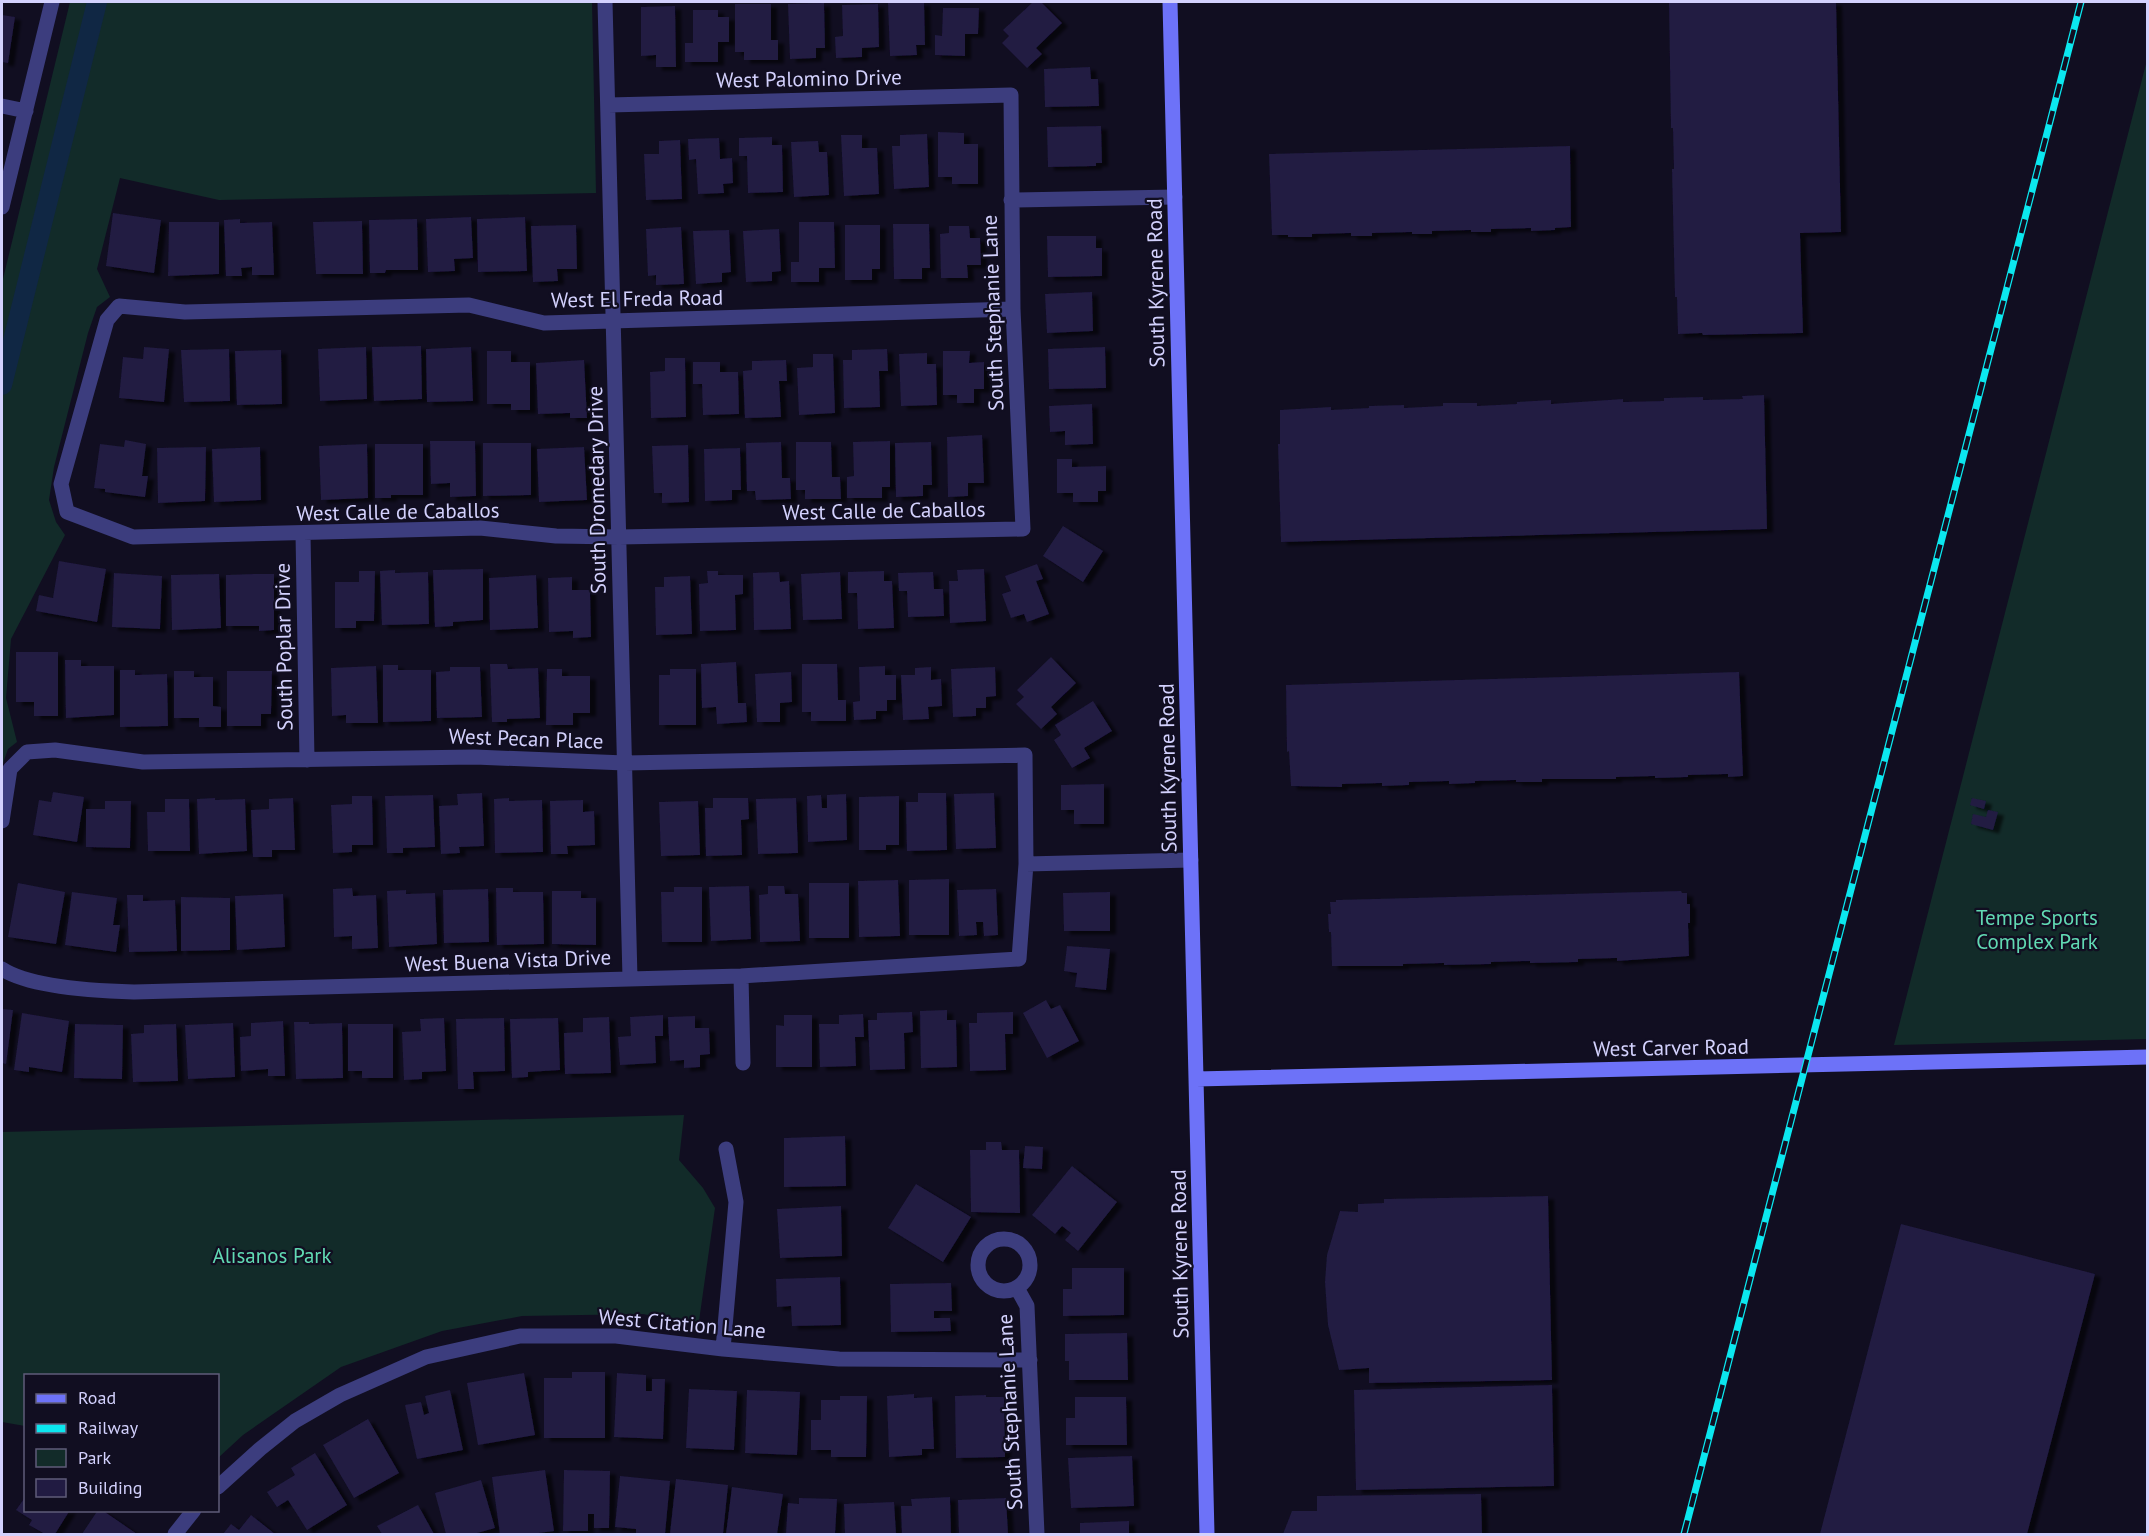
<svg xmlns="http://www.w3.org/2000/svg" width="2149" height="1536" viewBox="0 0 2149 1536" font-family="'PT Sans',sans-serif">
  <defs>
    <filter id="shadow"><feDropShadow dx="6" dy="3.5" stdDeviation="1.5" flood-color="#0009"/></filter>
  </defs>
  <rect width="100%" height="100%" fill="#110e21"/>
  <path fill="#122b29" d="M70 2H592L596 193 219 200 120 178 97 269 110 297 97 307 88 333 54 467 49 500 56 522 65 535 11 639 6 698 17 742 8 749 2 766V283Z
    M2147 60V1039L1894 1045Z
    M684 1115 679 1160 703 1188 715 1208 699 1321 683 1322 643 1314 522 1316 442 1331 341 1367 243 1435 218 1458V1376H26L25 1426 2 1422V1132Z"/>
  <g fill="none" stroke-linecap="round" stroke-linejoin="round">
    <path stroke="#102744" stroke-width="20" d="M2 385 97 2"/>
  </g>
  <path fill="#211b42" filter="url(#shadow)" d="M924 2 925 45H916L917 55 890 56 888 3Z
    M1033 2H1041L1062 23 1036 48 1042 54 1027 68 1002 43 1009 36 1003 30Z
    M1669 2H1836L1841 232 1800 233 1803 333 1703 335 1702 333 1678 334 1677 297H1675L1672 169H1674L1673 128H1671Z
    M824 3 825 48H816V58L790 59 788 4Z
    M735 4H771V40H778V60H744V52H735Z
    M878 4 879 47 862 48V57L836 58 835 37 843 36 842 5Z
    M675 6 676 67H656V55L641 56V7Z
    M943 8H979L978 34H965V56L935 55V35L942 36Z
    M693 10H718V17H729V42H718V62H685V43H693Z
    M2 15 15 17 8 63 2 62Z
    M1090 67 1091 79H1098L1099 106 1045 107 1044 69Z
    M1101 126 1102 163H1096V166L1048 167 1047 127Z
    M938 132 964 133V144H978V184H952V177H938Z
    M927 134 929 187 894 189 892 146H900V135Z
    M841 135H862V148H877L879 194 844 196Z
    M772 137V145H782L783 192 748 193 747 156H739V138Z
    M719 138 720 159 732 158 733 183 723 184 724 193 698 194 696 159 689 160 688 139Z
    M680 140 682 199 646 200 644 154H659V141Z
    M818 141 819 152H827L829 195 794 197 791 142Z
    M1570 146 1571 227 1555 228V230L1531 231V228L1491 229V232H1471V230L1432 231V234H1412V232L1372 233V236H1351V233L1312 234V237H1288V235H1272L1269 154Z
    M113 213 161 220 154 273 106 266Z
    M471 217 473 258 454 259 455 271 428 272 426 219Z
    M525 217 527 271 478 272 477 219Z
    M240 219V223L272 222 274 275H252V267L241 268 242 276H226L224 220Z
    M417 219 418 270H386L385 273H370L369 220Z
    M362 221 363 274H316L313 222Z
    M169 222H219V274L168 276Z
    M799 222H834L835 268H819V282H791V262H799Z
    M893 224H929L930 268H922V279H894Z
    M576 225 577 269H557L558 281 533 282 531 226Z
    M845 225H880V269H872V280H845Z
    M949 226H969L970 238H980L981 265H967L968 278H941L940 234 949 233Z
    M681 227 684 284 656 285V275L648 276 646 229Z
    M779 229 781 271 772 272V281L746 282 743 231Z
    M729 230 731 272 722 273V282L696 284 693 231Z
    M1047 236H1096V248H1102V276L1048 277Z
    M1092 292 1093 331 1047 333 1045 294Z
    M421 346 422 399 374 401 372 347Z
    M144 347 169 349 164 402 119 398 123 357 143 359Z
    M366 347 367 399 320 401 318 349Z
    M471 347 473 401 427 402 426 349Z
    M1105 347 1106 388 1049 389 1048 349Z
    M229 349 230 401 184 402 181 350Z
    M887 349 888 371H879L880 407 844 408 843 360H852V350Z
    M281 350 282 404 237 405 235 351Z
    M487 351H511V362H530V410H511V404H487Z
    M943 351H970L969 363 984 362V389H974V403H957V395H943Z
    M927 353V364H936L937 405 901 406 899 354Z
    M813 354H833L835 413 799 415 797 368 813 367Z
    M665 358H685L686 417 651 418 650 372 665 371Z
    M584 360 587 418H570V413L538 414 536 363Z
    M786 360 787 381H779L781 417 745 418 743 371 752 370V361Z
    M693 362H720V372H738L739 414 703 415 702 384H693Z
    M1764 395 1767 529 1281 542 1278 444H1280V410L1331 407V410L1369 408V406L1404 405V408L1443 406V403H1477V406L1517 404V402L1551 400V404L1623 399V402L1664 401V398L1703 397V400L1743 399 1742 396Z
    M1092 404 1093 444 1065 445V431L1050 432 1049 406Z
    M982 435 984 483H968V496L948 497 947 437Z
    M125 440 146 444 142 476H148L145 497 105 492V489L94 488 100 444 124 447Z
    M430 441H475L476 496 450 497V483L431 484Z
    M890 441V487H882V498H847V477L854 476 853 442Z
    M781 442 782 478H790L791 499 756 500 755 491H747L746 443Z
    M796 442H831L832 477H840L841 499H805V490H796Z
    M931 442 932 485H923V496L896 497 895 443Z
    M483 443H531V495L483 496Z
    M367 444 368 498 321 500 319 446Z
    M375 444H423V495H391V498H375Z
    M688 445 689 502 662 503V493H654L652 446Z
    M206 447 205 501 158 503 157 448Z
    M260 447 261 500 214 502 212 449Z
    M584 447 587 500 539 502 537 449Z
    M740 448 741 490H732V500L705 501 704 449Z
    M1057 459H1072V467L1106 466V491H1098V502H1073V493H1057Z
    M1063 526 1103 551 1083 582 1043 556Z
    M59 561 106 569 97 622 36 611 39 595 53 598Z
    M1037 564 1043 579 1036 581 1049 614 1027 622 1024 614 1011 618 1002 594 1011 591 1005 576Z
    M483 569V620L453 622V626L435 627 433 570Z
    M984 569 986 621 950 623 949 581H958L957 570Z
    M395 570V573L428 572 429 624 382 625 380 571Z
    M359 571H375L374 621H356V628H335V582H359Z
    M707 571H718V575H743V594L735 595 736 630 700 631 699 584 708 583Z
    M884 571V581H892L894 628 858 629 857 593H848V572Z
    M779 572 780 582 789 581 791 629 754 630 753 573Z
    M840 572 842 619 803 620 801 574Z
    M933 572 934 589H943L944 616 908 617 907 591H899L898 573Z
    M114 573 162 576 160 629 112 627Z
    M219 574 221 628 172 630 171 575Z
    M255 574H274V630L259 631V626H226V575Z
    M536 575 538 628 490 630 489 578Z
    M690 576 692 634 656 635 655 587H664V577Z
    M572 577V590H590L591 637 573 638V631L549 632 548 578Z
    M16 652H58V716H34V702H16Z
    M1051 657 1076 683 1051 707 1057 714 1041 729 1016 704 1024 697 1017 690Z
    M65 660H81V666H114V715L66 718Z
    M736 662 738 703H746L747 722 717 724 716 707 702 708 701 664Z
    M490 664H507L508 669 538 668 540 718 507 719V722H492Z
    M802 664H837L838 700H846V721H811V712H802Z
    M383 665H398V670H431V721L383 722Z
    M376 666 378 723H346V715L332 716 331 668Z
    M885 666V675H896V700H887V711H876V719L854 720 853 702 860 701 859 667Z
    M450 667H480L482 717 437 718 436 672 450 671Z
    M931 667V680L941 679 942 706 928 707 929 719 903 720 901 675H915V668Z
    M995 667 996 696 986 697V708H976V716L953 717 951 669Z
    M547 669H562V676H590V713H573V725H546Z
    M670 669H696V725H659V675H670Z
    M120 670H135V675L167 674 168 726 120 727Z
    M174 671H194V677H213V706L221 707V727H199V718H174Z
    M227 671H272L271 714H261V726H227Z
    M791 672 792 702 780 703V722H757L755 674Z
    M1739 672 1743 776 1728 777V774L1688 775V777L1655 778V776L1616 777V779H1542V782H1516V780L1475 781V783L1449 784V781L1409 782V785L1382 786V783L1342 784V787L1291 786 1289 751 1287 752 1286 685Z
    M1093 701 1112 731 1084 748 1090 758 1072 768 1054 740 1061 735 1055 725Z
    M1104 784V824H1074V810H1061V785Z
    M53 792 84 797 77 842 33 835 39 800 51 802Z
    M482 793 484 846 459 847 460 853 441 854 439 806 458 805 457 794Z
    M918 793H946L947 850 907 851 906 802H918Z
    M994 793 996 848 956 849 954 794Z
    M846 794 847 840 808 842 807 796 821 795 822 808H827V795Z
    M433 795 435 847 403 848V853H387L385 796Z
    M352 796H372L373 845H352V852L333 853 331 805 352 804Z
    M899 796V845H886V850H859V797Z
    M215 798V800L245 799 247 851 199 854 197 799Z
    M293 798 295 850H272V857H253L251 810 269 809V799Z
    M509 798V801L542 800 543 852 495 853 494 799Z
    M713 798H748L749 819 741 820 742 855 706 856 705 808H713Z
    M796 798 798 853 758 854 756 799Z
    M1972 798 1986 801 1984 809 1970 805Z
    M165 799H189L190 851H148L147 812H165Z
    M583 800V812L594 811 595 845 567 846 568 854H551L550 801Z
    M105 801H131L130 848 86 847V809H105Z
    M698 801 700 855 661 856 659 802Z
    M1988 810 1998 812 1993 830 1971 824 1973 814 1986 817Z
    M949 879V935H909V880Z
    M898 880 900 936 859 937 858 881Z
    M18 883 65 892 56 944 8 937Z
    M809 883H849V938H809Z
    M749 886 751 939 711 941 709 887Z
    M768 886H784L785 894H798L800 941 760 942 759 895 768 894Z
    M674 887H702V942H662L661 892H674Z
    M352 888 353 896 376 895 378 948 352 949V936L334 937 333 889Z
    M496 888H513V892H543L544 944 497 945Z
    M488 889 489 942 444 943 443 890Z
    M996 889 998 935 984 936 983 922H976L977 935 959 936 957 890Z
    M406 890V894L435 893 437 944 389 947 387 891Z
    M552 891H581V898H596V945L552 944Z
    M1681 891 1682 893H1687V904H1690V923H1688L1689 956 1617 961V958L1578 959V962L1530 963V961L1491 962V964L1444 965V963L1403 964V966H1332L1331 932H1329L1328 914H1331L1330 902H1336V900Z
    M72 892 117 898 113 925H120L116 952 65 945Z
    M1110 892V931H1064L1063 893Z
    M283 894 285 947 237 950 235 896Z
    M127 895H143V901L175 900 177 951 129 952Z
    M181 897 230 898V950L181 951Z
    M1067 946 1110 949 1106 990 1075 987 1077 973 1064 971Z
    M1046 1000 1051 1009 1060 1005 1079 1041 1047 1058 1023 1013Z
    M2 1009 13 1010 6 1064 2 1063Z
    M947 1010V1020H956L957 1067 921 1068 920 1011Z
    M912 1012 913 1032 904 1033 905 1069 870 1070 868 1020H877V1013Z
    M1013 1012V1034H1005L1006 1070 970 1071 969 1023H977V1013Z
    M22 1013 69 1021 62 1072 29 1067V1072L14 1070Z
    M863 1014 864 1037H855L856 1066 820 1067 819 1024H839V1015Z
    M663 1015V1036H655L656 1063 620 1065 618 1037 631 1036 630 1017Z
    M784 1015H812V1067H776V1025L784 1026Z
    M695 1016V1028H709L710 1054 700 1055V1067L684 1068V1060L670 1061 668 1017Z
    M609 1017 611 1073 565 1074 564 1033 583 1032V1018Z
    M444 1018 446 1071 422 1072V1079L404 1080 402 1032 421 1031 420 1019Z
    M504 1018 505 1071 473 1072 474 1089H458L456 1019Z
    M558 1018 560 1070 528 1072V1077L512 1078 510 1019Z
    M283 1021 285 1076H268V1069L241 1071 240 1037 251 1036V1023Z
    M294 1022H309V1024L342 1023 343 1078 296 1079Z
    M233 1023 235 1077 188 1079 185 1025Z
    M75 1024 123 1025 122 1079 74 1078Z
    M176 1024 178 1081 133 1082 131 1034 144 1033V1025Z
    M348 1024H393V1078H362V1071H348Z
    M845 1136 846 1186 784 1187V1138Z
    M986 1142H1001L1002 1150H1019L1020 1213 971 1212 970 1150H986Z
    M1025 1146 1043 1147 1042 1169 1023 1168Z
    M1072 1166 1117 1202 1078 1251 1065 1240 1071 1233 1062 1226 1055 1234 1032 1215Z
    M916 1184 971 1217 943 1262 888 1228Z
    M1548 1196 1552 1380 1369 1383V1368L1339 1370 1328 1325 1325 1282 1327 1255 1340 1211 1358 1212V1204L1384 1203V1199Z
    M841 1206 842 1256 780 1258 777 1209Z
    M1901 1224 2095 1274 2027 1534H1820Z
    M1072 1268H1124V1315L1063 1316V1289H1072Z
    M840 1277 841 1325 792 1326 791 1306 777 1307 776 1279Z
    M951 1283 952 1311H934V1318H950L951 1331 891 1332 890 1284Z
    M1127 1333 1128 1380H1069V1361H1065V1334Z
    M572 1372H605V1438H544V1378H572Z
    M524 1373 535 1435 478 1445 467 1383Z
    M617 1373 646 1375V1391H652V1379H665L663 1439 614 1437Z
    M1552 1385 1554 1486 1356 1490 1354 1390Z
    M689 1389 737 1391 734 1450 686 1448Z
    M450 1390 463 1450 417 1459 405 1405 421 1402 424 1415 429 1413 425 1396Z
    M747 1390 800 1392 797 1455 745 1453Z
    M914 1394V1398L932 1397 934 1449H922V1455L889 1457 887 1396Z
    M986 1395V1397H1004L1005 1457 956 1458 955 1396Z
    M840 1396H867L866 1457H831V1450H811V1420H821V1400H840Z
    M1075 1397H1126L1127 1445H1066V1418H1075Z
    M368 1419 399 1473 354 1498 323 1445Z
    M315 1453 347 1505 307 1530 288 1500 277 1507 267 1492 295 1475 291 1468Z
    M1132 1456 1134 1506 1071 1508 1068 1458Z
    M545 1470 554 1531 530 1534H500L492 1477Z
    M564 1470 610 1471 609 1528H594V1514H588V1531H563Z
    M620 1476 670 1481 665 1534H636V1529L615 1527Z
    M676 1479 728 1485 723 1534H670Z
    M481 1480 495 1528 477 1533 478 1534H446L435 1493Z
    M732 1487 783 1494 777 1534H726Z
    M1481 1494 1482 1534H1283L1292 1511H1317V1496Z
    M26 1496V1510H70L55 1534H45L29 1525 32 1520 16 1510Z
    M950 1497 951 1534H902L901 1506H912L911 1499Z
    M799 1498 837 1499 835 1534H786L788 1503 799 1504Z
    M1006 1498 1008 1534H959L958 1500Z
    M894 1502 896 1534H845L844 1504Z
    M418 1505 434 1534H382L377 1526Z
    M98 1510H102L137 1534H82Z
    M251 1515 275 1534H223L231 1524 239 1530Z
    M1129 1521V1534H1080V1523Z"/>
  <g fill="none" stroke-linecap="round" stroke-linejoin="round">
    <path stroke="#3c3d7e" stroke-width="15" d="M605 2 630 978
      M608 105 1011 95 1013 309 1023 529 619 537 556 536 480 528 133 537 67 512 61 484 107 320 119 306 185 312 469 305 544 323 1013 309
      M2 106 26 111
      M1011 200 1175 197
      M2 207 52 2
      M303 534 307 760
      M2 821 10 769 27 752 55 750 143 762 475 757 625 763 1025 755 1026 864 1019 959 741 976 134 992C98 991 31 988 2 969
      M1026 864 1191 860
      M741 976 743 1063
      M978 1265a26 26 0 1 1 52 0a26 26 0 1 1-52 0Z
      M1017 1288 1027 1306 1037 1534
      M723 1349 736 1202 726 1149
      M218 1487 260 1449 295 1421 340 1395 426 1357 520 1336H616L723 1349 839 1359 1030 1360
      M175 1534 194 1510"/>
    <path stroke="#6d72f8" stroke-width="15" d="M1170 2 1207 1534
      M1196 1079 2148 1057"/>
    <defs>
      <path id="rail" d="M1684 1534 2081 2"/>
    </defs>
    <use href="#rail" stroke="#0be7ef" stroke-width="7"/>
    <use href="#rail" stroke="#110e21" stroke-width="4.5" stroke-dasharray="14" stroke-linecap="butt"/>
  </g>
  <g text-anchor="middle" stroke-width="4.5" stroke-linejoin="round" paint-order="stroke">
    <g font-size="21" fill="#d3d1fd" stroke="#110e21">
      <text transform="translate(809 79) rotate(-1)" y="7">West Palomino Drive</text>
      <text transform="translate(1156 283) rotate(-91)" y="7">South Kyrene Road</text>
      <text transform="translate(637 299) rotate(-1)" y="7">West El Freda Road</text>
      <text transform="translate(993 313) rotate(-92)" y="7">South Stephanie Lane</text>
      <text transform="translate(597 490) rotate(-91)" y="7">South Dromedary Drive</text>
      <text transform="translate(884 511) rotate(-1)" y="7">West Calle de Caballos</text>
      <text transform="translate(398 512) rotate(-1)" y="7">West Calle de Caballos</text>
      <text transform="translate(284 647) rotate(-91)" y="7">South Poplar Drive</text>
      <text transform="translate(526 739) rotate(2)" y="7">West Pecan Place</text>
      <text transform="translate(1168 768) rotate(-91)" y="7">South Kyrene Road</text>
      <text transform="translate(508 961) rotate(-2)" y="7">West Buena Vista Drive</text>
      <text transform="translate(1671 1048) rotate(-1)" y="7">West Carver Road</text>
      <text transform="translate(1180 1254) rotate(-91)" y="7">South Kyrene Road</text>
      <text transform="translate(682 1324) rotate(5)" y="7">West Citation Lane</text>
      <text transform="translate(1010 1412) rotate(-93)" y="7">South Stephanie Lane</text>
    </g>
    <g font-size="21" fill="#61d9b3" stroke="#110e21">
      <text x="2037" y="925">Tempe Sports<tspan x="2037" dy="24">Complex Park</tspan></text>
      <text x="272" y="1263">Alisanos Park</text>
    </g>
  </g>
  <rect width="2149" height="1536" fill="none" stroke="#d3d1fd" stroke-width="6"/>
  <rect x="24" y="1374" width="195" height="138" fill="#110e21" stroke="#5f5c79" stroke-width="1.5"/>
  <rect x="36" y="1394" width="30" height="9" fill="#6d72f8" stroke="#5f5c79" stroke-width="1.5"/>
  <text x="78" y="1404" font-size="18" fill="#d3d1fd">Road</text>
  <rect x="36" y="1424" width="30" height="9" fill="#0be7ef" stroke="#5f5c79" stroke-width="1.5"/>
  <text x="78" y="1434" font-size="18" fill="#d3d1fd">Railway</text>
  <rect x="36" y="1449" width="30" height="18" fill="#122b29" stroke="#5f5c79" stroke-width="1.5"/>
  <text x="78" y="1464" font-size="18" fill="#d3d1fd">Park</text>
  <rect x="36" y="1479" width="30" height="18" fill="#211b42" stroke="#5f5c79" stroke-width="1.5"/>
  <text x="78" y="1494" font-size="18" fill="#d3d1fd">Building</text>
</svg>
